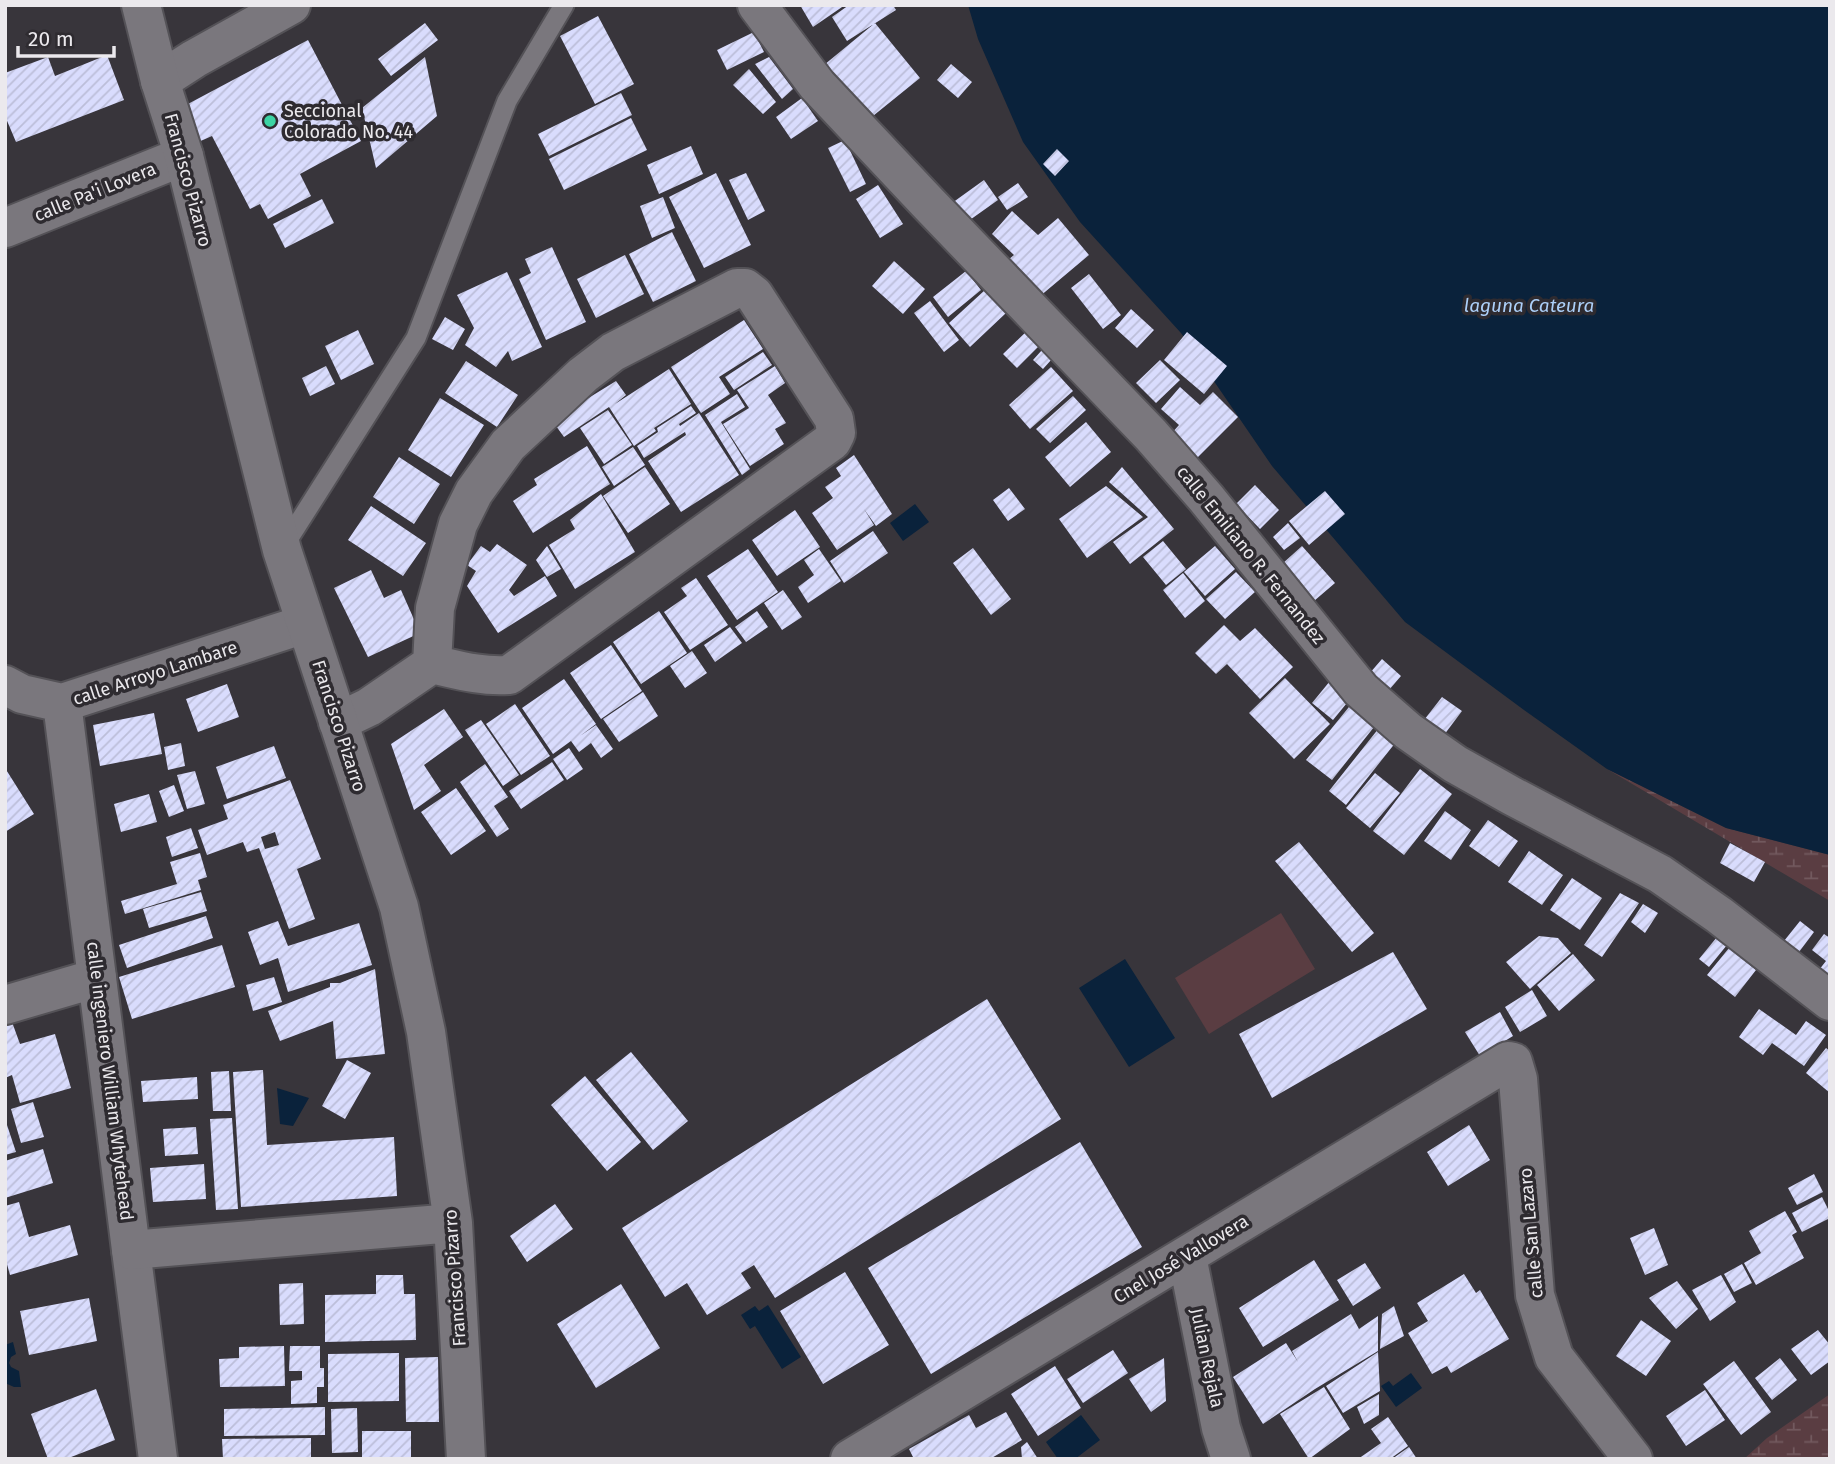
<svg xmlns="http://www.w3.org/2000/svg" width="1835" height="1464" viewBox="0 0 1835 1464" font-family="'Fira Sans',sans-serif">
  <defs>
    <pattern id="wetland-marsh" width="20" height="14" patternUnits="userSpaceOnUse" patternTransform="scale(1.75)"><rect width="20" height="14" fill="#5a3d42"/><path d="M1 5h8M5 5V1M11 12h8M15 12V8" fill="none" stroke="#72595e"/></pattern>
    <pattern id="building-hatch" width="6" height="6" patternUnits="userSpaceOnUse" patternTransform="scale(1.75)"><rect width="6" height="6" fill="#d9dcfd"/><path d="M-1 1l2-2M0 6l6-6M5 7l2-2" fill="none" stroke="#bcbed9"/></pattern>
  </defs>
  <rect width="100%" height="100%" fill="#38353b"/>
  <path fill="url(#wetland-marsh)" d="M1607 769 1726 828 1830 855V901Z
    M1830 1394V1459H1744L1767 1438Z"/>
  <path fill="#5a3d42" d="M1281 913 1315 969 1209 1034 1175 978Z"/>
  <path fill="#0a223b" d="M968 5H1830V855L1726 828 1607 769 1524 710 1405 622 1272 466 1181 333 1080 222 1023 142 978 39Z
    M915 504 929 522 903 541 890 523Z
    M1125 959 1175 1038 1129 1067 1079 988Z
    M277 1088 309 1098 293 1126 280 1124Z
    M768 1305 801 1357 782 1369 755 1326 750 1329 741 1315 755 1306 759 1311Z
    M13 1342 16 1354 11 1357 9 1363 11 1367 19 1371 21 1387H14L5 1383V1345Z
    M1411 1373 1422 1388 1396 1407 1381 1386 1389 1381 1393 1386Z
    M1081 1415 1100 1440 1075 1459H1058L1046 1442Z"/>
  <path fill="url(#building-hatch)" fill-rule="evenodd" d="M800 5H845L813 27Z
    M849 5H893L896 10 847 41 832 17Z
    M598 16 634 84 595 104 560 36Z
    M425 23 438 40 391 76 378 59Z
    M875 23 920 78 868 120 824 65Z
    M754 32 764 52 727 70 717 50Z
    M308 40 361 141 300 174 311 196 268 219 260 204 250 209 212 136 196 143 186 105Z
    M107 55 124 100 16 142 5 116V73L48 57 55 76Z
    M425 57 437 116 376 168 362 108Z
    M769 57 793 89 782 99 755 64Z
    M951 64 972 82 958 98 937 80Z
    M749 69 776 102 763 114 733 85Z
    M621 93 632 115 549 156 538 134Z
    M802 98 818 121 791 139 776 117Z
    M631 118 647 150 564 190 549 159Z
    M845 140 866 184 850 192 828 148Z
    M691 146 703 174 659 194 647 165Z
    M1057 149 1069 161 1055 176 1043 164Z
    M716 173 751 245 704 268 669 197Z
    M746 173 765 211 748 220 729 180Z
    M984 180 998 200 967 222 952 203Z
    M1018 183 1028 197 1007 210 998 197Z
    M878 185 903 224 880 238 856 199Z
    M663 197 675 228 652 238 640 206Z
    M322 199 334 223 285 248 273 224Z
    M1012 211 1038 235 1058 218 1089 255 1039 297 1008 260 1014 255 992 234Z
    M672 232 696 281 653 302 629 254Z
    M552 247 586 322 546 340 519 279 531 273 525 259Z
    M625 255 644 294 596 318 577 279Z
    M894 261 925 289 903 314 872 286Z
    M966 271 981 290 948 317 933 297Z
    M507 272 542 347 512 361 508 351 496 367 465 345 474 328 457 295Z
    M1089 274 1121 315 1103 329 1071 288Z
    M985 290 1006 313 970 347 949 323Z
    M930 301 959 340 944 352 914 313Z
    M1131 309 1154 330 1137 348 1115 328Z
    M445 317 465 329 453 350 432 339Z
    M744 320 763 349 719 377 730 394 701 413 671 367Z
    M358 330 374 364 341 380 325 346Z
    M1028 330 1041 344 1017 368 1003 354Z
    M1187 332 1227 366 1204 394 1164 360Z
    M1042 350 1052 359 1043 369 1033 360Z
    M763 352 772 365 734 390 725 377Z
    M1160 360 1180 380 1156 403 1136 383Z
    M466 361 518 395 497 427 445 393Z
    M326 366 335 384 310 396 302 378Z
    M775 366 785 383 768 395 786 423 775 429 784 444 750 466 723 424 749 408 737 390Z
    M1051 367 1073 391 1030 429 1009 405Z
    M669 369 691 404 654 428 656 431 634 446 609 407 564 437 556 426 569 410 616 381 626 395 615 404Z
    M1180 387 1200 405 1213 392 1238 417 1196 459 1171 434 1179 425 1161 409Z
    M737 394 745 407 721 422 750 469 742 475 705 415Z
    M1073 396 1086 410 1050 443 1036 429Z
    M440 398 484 425 451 477 408 450Z
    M691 406 696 413 679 424 680 426 699 413 739 475 681 512 648 461 686 435 685 432 644 458 637 446 658 432 657 428Z
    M608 410 632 445 604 464 580 428Z
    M1086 422 1111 452 1070 487 1045 457Z
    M587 446 610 484 533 533 513 501 537 485 534 479Z
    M633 447 645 465 614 486 602 467Z
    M854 455 892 514 876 526 864 509 874 525 837 550 812 513 833 498 825 487 841 476 836 468Z
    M399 457 440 484 414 524 373 497Z
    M645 467 670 504 628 533 603 496Z
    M1122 467 1174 529 1130 564 1113 542 1148 517 1109 482Z
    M1255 485 1279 510 1260 529 1236 504Z
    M1106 486 1143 517 1087 558 1059 519Z
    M1009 488 1025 509 1008 521 993 500Z
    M1325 491 1345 514 1309 545 1289 521Z
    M601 494 635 552 575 589 549 545 575 529 570 520Z
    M371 506 426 543 403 576 348 540Z
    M795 510 820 547 777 576 752 540Z
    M1288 523 1300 538 1284 550 1273 537Z
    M873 531 888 553 844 583 830 561Z
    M1163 541 1186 569 1166 585 1143 557Z
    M497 544 527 565 509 590 514 596 545 576 557 596 498 633 467 586 476 571 467 565 481 546 490 552Z
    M547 546 561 569 547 577 536 560Z
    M1215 546 1235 569 1205 596 1184 572Z
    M1302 546 1335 583 1314 601 1282 564Z
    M973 548 1011 599 991 615 953 563Z
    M748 549 778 592 737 620 707 576Z
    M819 549 841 581 808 603 798 587 814 575 804 560Z
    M371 570 384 598 401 590 420 633 368 657 334 588Z
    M1236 572 1255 592 1225 619 1206 599Z
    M1183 573 1205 601 1185 618 1163 590Z
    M696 578 728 625 690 650 664 612 687 596 681 588Z
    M783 590 802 617 782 630 764 603Z
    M659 611 687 653 641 684 613 642Z
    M757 611 768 627 746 642 735 627Z
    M1224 625 1240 641 1255 628 1293 667 1260 699 1227 664 1216 674 1195 653Z
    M730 627 742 643 715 662 704 645Z
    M611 645 642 691 601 719 570 673Z
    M692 651 707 673 685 688 670 666Z
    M1382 659 1401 676 1389 690 1369 674Z
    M1285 678 1330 724 1294 759 1249 713Z
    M564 679 596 724 580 736 596 725 613 749 601 758 591 743 579 752 571 741 553 754 522 708Z
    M1330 681 1351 698 1333 720 1312 703Z
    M227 684 239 717 198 732 186 699Z
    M643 692 658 716 619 742 603 719Z
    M1442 697 1462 711 1444 735 1424 720Z
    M1353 702 1378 722 1332 780 1306 760Z
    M515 704 550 756 521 775 486 724Z
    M444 709 463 737 424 765 441 791 414 810 391 744Z
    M154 713 162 754 100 766 93 725Z
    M481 720 519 775 503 786 465 730Z
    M1379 728 1396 742 1346 805 1329 791Z
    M181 743 185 766 168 770 164 747Z
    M274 746 286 778 227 799 216 767Z
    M569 748 583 769 567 780 553 759Z
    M552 762 564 780 521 809 509 791Z
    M485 764 508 797 494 806 509 829 497 837 460 782Z
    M5 768 34 814 5 832Z
    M1420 769 1452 794 1404 855 1373 831Z
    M195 771 205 804 187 809 177 775Z
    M1375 773 1400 793 1370 828 1346 808Z
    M290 780 321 859 297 869 315 919 289 929 259 848 247 852 243 842 207 855 198 830 228 819 223 805ZM275 832 279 845 265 849 261 837Z
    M174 785 184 811 169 817 159 791Z
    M456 788 486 831 451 855 421 812Z
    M149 794 157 822 121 832 114 804Z
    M1445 811 1471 830 1451 860 1424 841Z
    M1488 820 1518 841 1499 867 1469 846Z
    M191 828 198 848 172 857 166 837Z
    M1299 842 1374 933 1352 952 1275 861Z
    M1730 843 1765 862 1754 882 1720 863Z
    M1529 851 1563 875 1542 905 1508 882Z
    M200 853 207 877 198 880 201 890 125 914 121 901 177 884 170 862Z
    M1572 878 1602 898 1580 930 1550 910Z
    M201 892 207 911 149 928 143 909Z
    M1620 893 1639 903 1602 957 1584 945Z
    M1643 904 1658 913 1645 933 1631 922Z
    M206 916 213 938 127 968 119 945Z
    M278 921 288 946 359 923 372 965 288 992 278 958 260 965 248 932Z
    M1800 921 1814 932 1799 952 1784 941Z
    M1824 934 1830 938V987L1815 975 1826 961 1812 950Z
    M1539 936 1558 938 1571 953 1530 989 1506 962Z
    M1717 937 1727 945 1709 967 1699 959Z
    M222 945 235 987 132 1019 119 977Z
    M1729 948 1756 970 1735 997 1707 975Z
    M1393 952 1427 1009 1272 1098 1239 1034Z
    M1573 954 1595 980 1559 1011 1537 985Z
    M375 969 385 1054 336 1059 333 1021 280 1041 268 1011 330 987V983H340Z
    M274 977 282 1002 253 1011 246 985Z
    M1532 990 1547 1016 1520 1032 1505 1007Z
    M987 999 1061 1119 775 1298 754 1265 741 1273 751 1288 707 1315 687 1283 665 1297 622 1228Z
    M1759 1009 1796 1035 1806 1021 1826 1035 1804 1066 1772 1043 1763 1055 1739 1037Z
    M1500 1012 1513 1036 1480 1056 1465 1032Z
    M12 1022 20 1044 55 1034 71 1088 20 1103 12 1075 5 1078V1024Z
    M1826 1048 1830 1051V1093L1806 1073Z
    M631 1052 688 1121 653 1150 596 1080Z
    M347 1060 371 1073 345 1119 322 1106Z
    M263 1070 267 1145 394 1137 397 1196 241 1207 233 1072Z
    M229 1071 231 1111H213L211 1072Z
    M585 1076 641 1142 607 1171 551 1105Z
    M197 1077 198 1099 143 1102 141 1081Z
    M33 1102 44 1137 21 1143 11 1109Z
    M232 1118 238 1209 216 1210 210 1119Z
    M5 1119 16 1152 5 1155Z
    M1469 1125 1490 1160 1448 1186 1427 1152Z
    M196 1127 198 1154 165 1156 163 1129Z
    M1080 1142 1142 1247 931 1374 868 1268Z
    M43 1149 53 1183 5 1198V1161Z
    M204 1164 206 1199 153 1202 150 1168Z
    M1814 1174 1823 1192 1797 1205 1788 1188Z
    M1822 1197 1830 1213V1218L1802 1232 1792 1213Z
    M19 1202 29 1237 70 1225 78 1255 10 1275 5 1257V1206Z
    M555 1204 573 1229 527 1262 510 1236Z
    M1785 1211 1797 1232 1792 1235 1804 1258 1756 1285 1744 1263 1761 1253 1749 1231Z
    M1654 1228 1668 1265 1645 1275 1630 1238Z
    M1314 1260 1339 1300 1263 1347 1239 1308Z
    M1365 1263 1381 1288 1353 1306 1337 1280Z
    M1742 1264 1752 1283 1734 1292 1724 1274Z
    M845 1272 889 1345 823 1384 780 1311Z
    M1464 1274 1476 1293 1480 1290 1509 1339 1451 1373 1447 1366 1432 1374 1408 1333 1428 1321 1417 1303Z
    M376 1275H403L404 1294H415L416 1340 325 1342V1295L376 1294Z
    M1721 1275 1736 1302 1710 1321 1692 1290Z
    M1677 1281 1698 1309 1676 1329 1649 1298Z
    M303 1283 304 1324 280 1325 279 1284Z
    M621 1284 660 1348 596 1388 557 1324Z
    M89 1298 97 1341 29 1355 20 1311Z
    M1394 1306 1404 1336 1380 1349 1382 1314Z
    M1351 1314 1359 1329 1378 1316V1351L1315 1389 1263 1424 1233 1377 1286 1343 1298 1362 1292 1351Z
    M1641 1320 1671 1341 1646 1376 1616 1356Z
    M1818 1330 1830 1345V1361L1811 1375 1791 1349Z
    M284 1346 285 1386 220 1387 219 1359 239 1358V1347Z
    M290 1346H320V1368H324V1387H317V1403L291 1404V1381L302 1380V1371H289Z
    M1113 1350 1128 1373 1083 1403 1067 1379Z
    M1378 1352 1380 1391 1343 1413 1326 1386Z
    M399 1353V1401L328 1402V1354Z
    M438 1357 439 1422H406L405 1358Z
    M1164 1358 1166 1401 1151 1412 1129 1379Z
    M1780 1358 1797 1380 1772 1400 1755 1378Z
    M1734 1361 1771 1412 1741 1435 1703 1384Z
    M1055 1366 1081 1408 1038 1436 1011 1394Z
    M1324 1387 1350 1429 1309 1459 1280 1414Z
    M96 1389 115 1440 66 1459H48L31 1414Z
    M1705 1390 1725 1420 1686 1446 1666 1416Z
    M1379 1394V1415L1364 1424 1357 1407Z
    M325 1407V1435L224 1436V1409Z
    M357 1408 358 1452 332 1453 331 1409Z
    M1006 1412 1022 1440 990 1459H914L909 1449 969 1415 976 1428Z
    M1388 1417 1408 1446 1390 1459H1358L1381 1443 1371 1429Z
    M362 1431H411V1459H362Z
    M311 1438V1459H223L222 1439Z
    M1027 1442 1038 1459H1022L1021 1447Z
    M1409 1447 1417 1459H1392Z"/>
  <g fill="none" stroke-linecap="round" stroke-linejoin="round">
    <defs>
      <path id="service" d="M282 549 416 338 507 101 564 5"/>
      <path id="minor" d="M757 5 817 85 928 203 1151 435 1206 498 1361 690 1408 731 1455 764 1512 796 1660 874 1719 915 1830 1001
        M160 81 194 59 291 5
        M5 228 184 156
        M5 685 22 694 62 703 305 624
        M62 703 97 978
        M338 722 369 707 432 664 435 608 458 524 474 492 508 445 583 375 613 352 737 288H745L754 295 834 419 836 433 832 441 509 675C482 677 458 670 432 664
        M131 1250 158 1459
        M1187 1256 1221 1428 1231 1459
        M850 1459 1508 1061 1513 1062 1518 1079 1535 1295 1554 1357 1633 1459"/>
      <path id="tertiary" d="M141 5 160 81 184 156 282 550 399 907 426 1032 453 1223 466 1459
        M5 1005 97 978 131 1250 453 1223"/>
    </defs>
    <use href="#service" stroke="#545257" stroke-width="23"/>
    <use href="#minor" stroke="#545257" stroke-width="42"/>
    <use href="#tertiary" stroke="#545257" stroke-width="42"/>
    <use href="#service" stroke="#7a777d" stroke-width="19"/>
    <use href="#minor" stroke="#7a777d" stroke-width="38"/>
    <use href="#tertiary" stroke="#7a777d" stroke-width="38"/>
  </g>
  <circle fill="#3cd4a4" stroke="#2e2b30" stroke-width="2.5" cx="270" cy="121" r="7"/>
  <g text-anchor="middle" stroke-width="7" stroke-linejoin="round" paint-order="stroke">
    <g font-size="18" fill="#ebe9ed" stroke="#2e2b30" text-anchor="start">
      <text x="284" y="117">Seccional<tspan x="284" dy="21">Colorado No. 44</tspan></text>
    </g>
    <g font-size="18" fill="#ebe9ed" stroke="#2e2b30">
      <text transform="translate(188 180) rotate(75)" y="6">Francisco Pizarro</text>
      <text transform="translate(95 192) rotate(-22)" y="6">calle Pa'i Lovera</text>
      <text transform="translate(1251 555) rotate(51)" y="6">calle Emiliano R. Fernandez</text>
      <text transform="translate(155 673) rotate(-18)" y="6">calle Arroyo Lambare</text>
      <text transform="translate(339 726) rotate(72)" y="6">Francisco Pizarro</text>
      <text transform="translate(110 1081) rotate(83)" y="6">calle ingeniero William Whytehead</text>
      <text transform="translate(1531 1233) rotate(-95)" y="6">calle San Lazaro</text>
      <text transform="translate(1181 1259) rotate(-31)" y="6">Cnel José Vallovera</text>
      <text transform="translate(455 1278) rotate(-94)" y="6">Francisco Pizarro</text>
      <text transform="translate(1207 1358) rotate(78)" y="6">Julian Rejala</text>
    </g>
    <g font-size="19" font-style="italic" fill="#accff8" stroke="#2e2b30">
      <text x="1529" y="312">laguna Cateura</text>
    </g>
  </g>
  <rect width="1835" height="1464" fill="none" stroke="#ebe9ed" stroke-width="14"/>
  <path d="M18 46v10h96v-10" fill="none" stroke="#ebe9ed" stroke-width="3.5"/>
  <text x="28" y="46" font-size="21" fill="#ebe9ed" stroke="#2e2b30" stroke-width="5" paint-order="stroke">20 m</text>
</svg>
